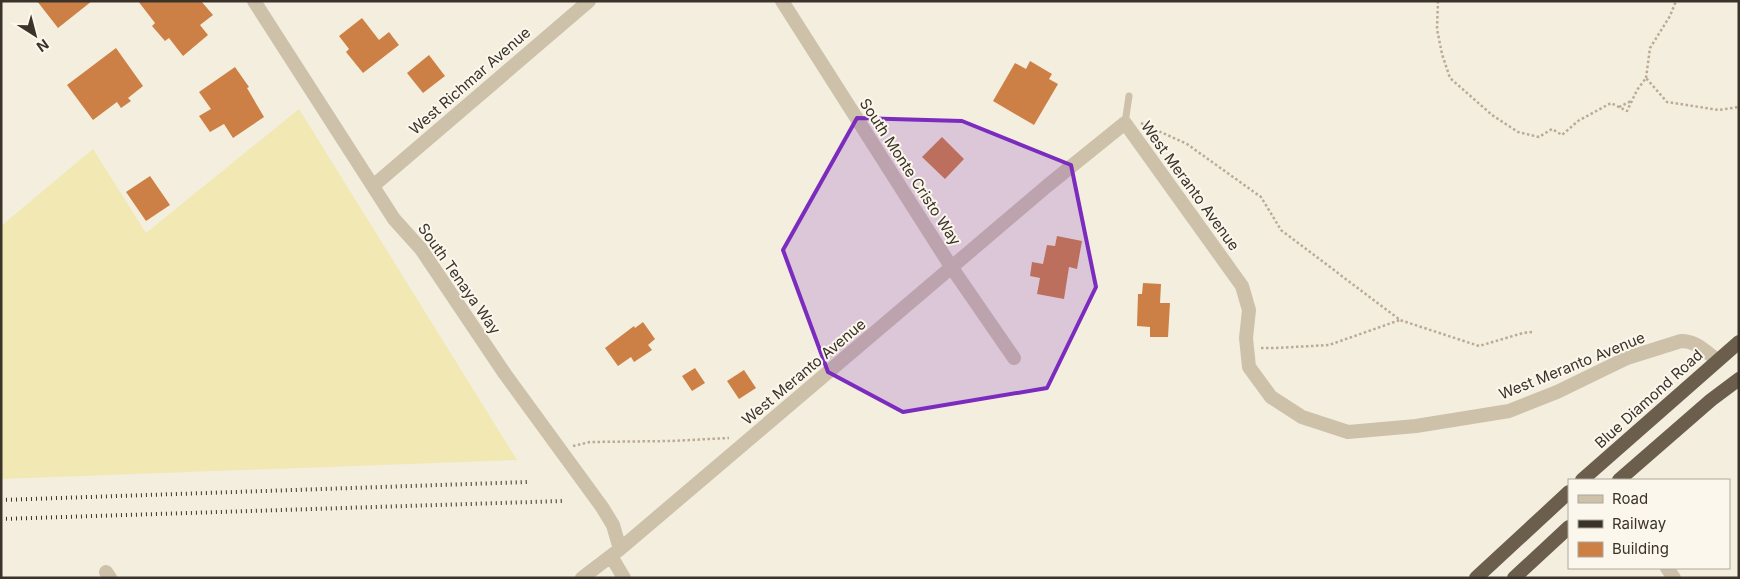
<svg xmlns="http://www.w3.org/2000/svg" width="1740" height="579" viewBox="0 0 1740 579" font-family="Inter,sans-serif">
  <rect width="100%" height="100%" fill="#f4eedf"/>
  <path fill="#f1e8b4" d="M299 109 517 460 1 479V226L93 149 146 233Z"/>
  <path fill="#cd8045" d="M37 1H92L58 28Z
    M138 1H201L213 15 200 25 208 35 183 56 169 38 165 41 152 26 155 23Z
    M362 18 379 40 389 32 399 45 363 73 346 52 349 49 339 36Z
    M116 48 143 86 128 98 131 101 121 108 117 102 93 120 67 85Z
    M429 55 445 76 423 93 407 73Z
    M1030 61 1052 74 1049 79 1058 84 1034 125 993 101 1015 63 1026 69Z
    M235 67 249 87 247 88 264 117 233 138 224 124 210 132 199 116 211 109 199 92Z
    M942 137 964 159 945 179 922 157Z
    M150 176 170 205 146 221 126 192Z
    M1057 236 1082 241 1077 269 1069 267 1064 299 1037 294 1040 278 1030 276 1032 262 1043 264 1047 245 1055 246Z
    M1143 283 1161 284 1160 303H1170L1168 337H1150V327L1137 326 1138 294H1142Z
    M643 322 655 339 648 345 652 350 634 362 631 357 618 366 605 348 634 326 635 328Z
    M695 368 705 383 692 391 682 376Z
    M744 370 756 388 739 399 727 381Z"/>
  <g fill="none" stroke-linecap="round" stroke-linejoin="round">
    <path stroke="#baab94" stroke-width="2.5" stroke-dasharray="2.5 2.5" stroke-linecap="butt" d="M1438 1 1437 29 1442 54 1450 78 1492 115 1518 132 1539 137 1552 129 1562 135 1578 121 1611 103 1627 111 1637 90 1646 78 1667 102 1719 110 1739 107
      M1646 78 1650 48 1670 16 1676 1
      M1619 107 1631 101
      M1141 123 1187 144 1261 197 1281 230 1400 320 1479 346 1523 333 1533 332
      M1261 348H1276L1329 345 1400 320
      M573 446 590 442 671 441 729 438"/>
    <path stroke="#cec1aa" stroke-width="7" d="M1125 123 1129 96"/>
    <path stroke="#cec1aa" stroke-width="14" d="M254 1 394 219 421 249 505 374 602 507 613 525 620 549
      M782 1 952 268 1014 358
      M373 186 589 1
      M611 556 624 578
      M1667 568 1674 578
      M106 572 110 578
      M582 578 620 549 1047 186 1125 123 1242 286 1249 310 1246 338 1249 367 1271 397 1302 417 1348 432 1416 426 1509 411 1557 392 1627 358 1681 341C1696 341 1705 351 1717 360"/>
    <path stroke="#6c5e4d" stroke-width="14" d="M1582 480 1739 342
      M1619 480 1711 400 1739 379
      M1476 578 1569 492
      M1514 578 1569 527"/>
    <path stroke="#3b322a" stroke-width="4" stroke-dasharray="1 4" stroke-linecap="butt" d="M1 500 527 482
      M1 519 562 501"/>
  </g>
  <path fill="#7b2cbf" fill-opacity="0.2" stroke="#7b2cbf" stroke-width="4" stroke-linejoin="round" d="M857 118 962 121 1071 165 1096 287 1047 388 903 412 828 372 783 250Z"/>
  <g text-anchor="middle" stroke-width="4" stroke-linejoin="round" paint-order="stroke">
    <g font-size="15" fill="#3b322a" stroke="#fbf7ec">
      <text transform="translate(470 81) rotate(-41)" y="5">West Richmar Avenue</text>
      <text transform="translate(910 172) rotate(57)" y="5">South Monte Cristo Way</text>
      <text transform="translate(1190 186) rotate(54)" y="5">West Meranto Avenue</text>
      <text transform="translate(459 279) rotate(55)" y="5">South Tenaya Way</text>
      <text transform="translate(1572 366) rotate(-22)" y="5">West Meranto Avenue</text>
      <text transform="translate(804 372) rotate(-40)" y="5">West Meranto Avenue</text>
      <text transform="translate(1649 399) rotate(-42)" y="5">Blue Diamond Road</text>
    </g>
  </g>
  <rect width="1740" height="579" fill="none" stroke="#3b322a" stroke-width="5"/>
  <rect x="1568" y="479" width="162" height="90" fill="#fbf7ec" stroke="#aea89e"/>
  <rect x="1578" y="495" width="25" height="8" fill="#cec1aa" stroke="#aea89e"/>
  <text x="1612" y="504" font-size="15" fill="#3b322a">Road</text>
  <rect x="1578" y="520" width="25" height="8" fill="#3b322a" stroke="#aea89e"/>
  <text x="1612" y="529" font-size="15" fill="#3b322a">Railway</text>
  <rect x="1578" y="542" width="25" height="15" fill="#cd8045" stroke="#aea89e"/>
  <text x="1612" y="554" font-size="15" fill="#3b322a">Building</text>
  <g transform="translate(35 35) rotate(144)" stroke="#fbf7ec" stroke-width="4" paint-order="stroke">
  <path d="M0-4L9 19L0 12L-9 19Z" fill="#3b322a"/>
  <text y="-8" font-size="14" font-weight="bold" text-anchor="middle" fill="#3b322a">N</text>
  </g>
</svg>
